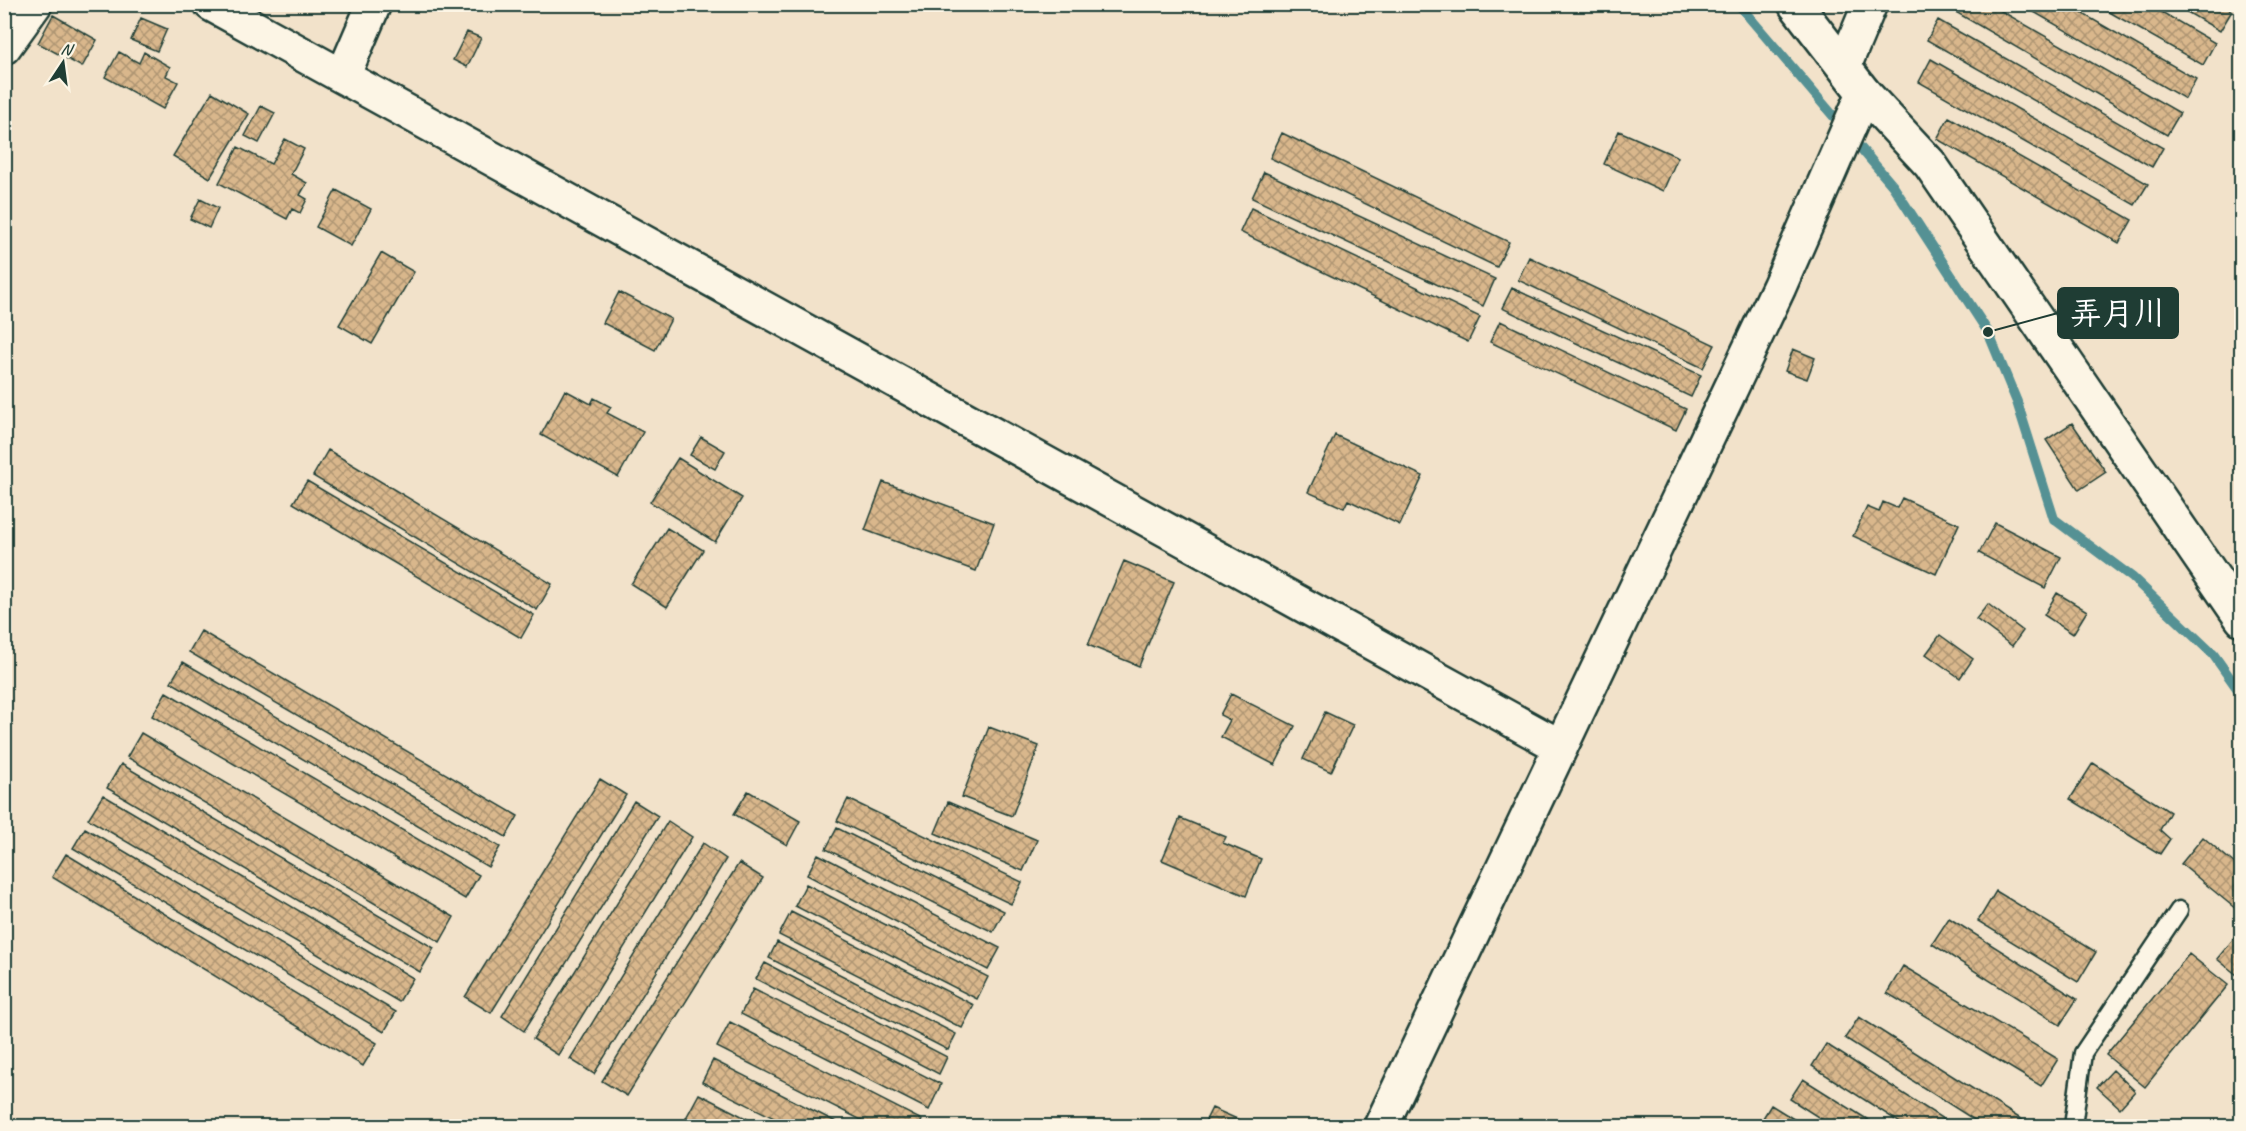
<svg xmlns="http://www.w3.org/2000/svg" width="2246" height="1131" viewBox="0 0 2246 1131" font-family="Caveat,'Klee One',sans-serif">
  <defs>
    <pattern id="building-cross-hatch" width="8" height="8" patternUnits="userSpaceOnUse" patternTransform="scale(1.5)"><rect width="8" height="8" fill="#d9b78c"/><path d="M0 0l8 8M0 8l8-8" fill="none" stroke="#af9673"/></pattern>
  </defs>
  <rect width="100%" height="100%" fill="#f2e2ca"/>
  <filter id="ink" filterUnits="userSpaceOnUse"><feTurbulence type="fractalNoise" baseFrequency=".0167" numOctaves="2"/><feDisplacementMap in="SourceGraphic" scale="12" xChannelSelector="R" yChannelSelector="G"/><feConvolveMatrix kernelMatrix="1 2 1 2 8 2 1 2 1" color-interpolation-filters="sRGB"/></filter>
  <g filter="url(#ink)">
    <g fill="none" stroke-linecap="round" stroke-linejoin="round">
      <path stroke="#559194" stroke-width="10" d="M1738 4 1893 186 1988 332 2017 402 2054 519 2133 578 2213 654 2242 695"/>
    </g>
    <path fill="url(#building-cross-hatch)" stroke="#1f3d34" stroke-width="1.5" d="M1942 4H1989L2180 113 2167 135Z
      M2020 4H2066L2196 79 2185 99Z
      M2095 4H2148L2215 43 2203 65Z
      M2173 4H2221L2232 11 2220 31Z
      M53 15 97 40 82 67 38 43Z
      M141 18 167 29 157 51 131 40Z
      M1938 20 2163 148 2152 167 1927 40Z
      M467 32 481 38 467 67 453 60Z
      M119 52 139 63 144 52 170 67 166 76 178 82 163 109 105 77Z
      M1931 59 2148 184 2135 205 1919 82Z
      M212 92 249 114 210 178 173 156Z
      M261 106 275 113 259 143 245 136Z
      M1949 117 2132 220 2119 243 1937 139Z
      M1619 131 1678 157 1663 191 1604 164Z
      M1282 133 1509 242 1497 267 1270 158Z
      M285 139 304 149 291 174 307 183 300 195 307 199 300 213 292 209 287 219 219 183 238 147 271 164Z
      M1264 172 1495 279 1483 306 1252 198Z
      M336 190 371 209 351 246 316 227Z
      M200 199 218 208 209 228 190 219Z
      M1251 208 1480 317 1468 342 1240 232Z
      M381 253 414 272 372 344 339 325Z
      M1529 257 1715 345 1703 368 1518 280Z
      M1512 288 1701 375 1691 397 1502 308Z
      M619 292 671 319 655 350 603 323Z
      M1500 321 1686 409 1676 430 1490 342Z
      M1793 349 1815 358 1807 379 1785 371Z
      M565 390 591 404 594 398 611 407 607 413 643 432 618 477 541 435Z
      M2072 423 2106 472 2079 490 2046 440Z
      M1335 435 1423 476 1400 525 1348 500 1344 508 1308 492Z
      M701 437 725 451 715 469 690 455Z
      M328 450 552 584 537 610 313 476Z
      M678 458 742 498 715 542 650 502Z
      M307 481 534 615 521 638 293 503Z
      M883 482 994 523 976 571 865 530Z
      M1902 498 1959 524 1936 574 1853 536 1867 507 1879 512 1883 502 1897 508Z
      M1995 523 2061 557 2045 588 1979 553Z
      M667 528 703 550 667 607 631 584Z
      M1124 561 1174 582 1139 666 1088 645Z
      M2057 593 2087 611 2073 634 2044 615Z
      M1988 604 2023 631 2012 646 1976 619Z
      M201 631 518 816 506 837 189 652Z
      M1940 635 1973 659 1960 678 1926 654Z
      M183 662 500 847 488 867 171 682Z
      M166 692 479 875 465 899 152 716Z
      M1231 694 1295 726 1275 765 1221 737 1230 720 1220 715Z
      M1325 712 1353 725 1331 772 1303 759Z
      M989 727 1039 746 1012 816 962 797Z
      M141 733 454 917 440 942 127 757Z
      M2093 763 2170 812 2160 830 2170 839 2160 854 2070 799Z
      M121 764 434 948 420 972 107 788Z
      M600 779 626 795 491 1013 465 997Z
      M748 791 800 821 787 845 734 814Z
      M103 795 413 978 399 1002 88 819Z
      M848 799 1022 882 1011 904 837 821Z
      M634 801 658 816 524 1031 502 1016Z
      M948 802 1037 840 1023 871 935 833Z
      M1180 818 1226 837 1223 843 1261 859 1246 896 1162 860Z
      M668 821 692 837 558 1055 533 1039Z
      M85 828 396 1012 384 1032 73 848Z
      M837 828 1004 911 993 932 826 849Z
      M2203 837 2242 870V914L2181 864Z
      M703 843 726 859 594 1074 570 1059Z
      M66 854 377 1043 363 1066 52 877Z
      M818 854 1000 948 988 970 807 875Z
      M739 863 763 878 627 1096 602 1081Z
      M806 884 988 977 977 999 795 906Z
      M1996 891 2096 952 2078 982 1978 921Z
      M791 912 974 1005 962 1028 779 935Z
      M1949 918 2077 999 2060 1025 1932 944Z
      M2240 931 2242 969 2237 975 2217 959Z
      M777 942 956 1034 948 1050 769 958Z
      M2189 954 2228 985 2145 1087 2106 1055Z
      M765 963 947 1057 939 1074 756 979Z
      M1903 966 2058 1059 2041 1086 1887 993Z
      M753 989 941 1084 929 1110 741 1014Z
      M1859 1017 2032 1126H1984L1845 1038Z
      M730 1022 922 1120 919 1126H873L717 1047Z
      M1826 1044 1954 1126H1905L1812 1066Z
      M713 1060 844 1126H790L702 1082Z
      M2113 1070 2135 1091 2120 1108 2097 1087Z
      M1803 1079 1878 1126H1832L1790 1099Z
      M699 1094 761 1126H702L686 1118Z
      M1771 1105 1805 1126H1758Z
      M1212 1108 1253 1126H1203Z"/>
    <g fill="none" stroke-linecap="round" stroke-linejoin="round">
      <defs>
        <path id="lane" d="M2073 1126 2083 1053 2179 910"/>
        <path id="street" d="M1795 4 1864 93 1930 164 2242 619
          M4 47 35 4
          M343 76 374 4"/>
        <path id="secondary" d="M211 4 1561 747
          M1844 66 1870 4
          M1381 1126 1779 287 1864 93"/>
      </defs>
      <use href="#lane" stroke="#1f3d34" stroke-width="21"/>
      <use href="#street" stroke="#1f3d34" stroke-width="38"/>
      <use href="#secondary" stroke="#1f3d34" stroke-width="38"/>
      <use href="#lane" stroke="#fcf5e5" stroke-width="16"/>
      <use href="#street" stroke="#fcf5e5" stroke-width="33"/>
      <use href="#secondary" stroke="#fcf5e5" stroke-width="33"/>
    </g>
  </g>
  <path fill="none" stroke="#1f3d34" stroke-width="2" d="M1988 332L2058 313"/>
  <circle fill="#1f3d34" stroke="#fcf5e5" stroke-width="2" cx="1988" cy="332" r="6"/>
  <rect fill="#1f3d34" stroke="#1f3d34" stroke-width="2" x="2058" y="288" width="120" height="50" rx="6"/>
  <g font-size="32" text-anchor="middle" font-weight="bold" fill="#fff">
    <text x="2118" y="324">弄月川</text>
  </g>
  <rect width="2246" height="1131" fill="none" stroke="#fcf5e5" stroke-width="24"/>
  <rect x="12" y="12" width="2222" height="1107" fill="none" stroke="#1f3d34" stroke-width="2" filter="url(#ink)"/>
  <g transform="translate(63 63) rotate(13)" stroke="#fcf5e5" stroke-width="4.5" paint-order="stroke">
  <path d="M0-4.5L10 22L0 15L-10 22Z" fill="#1f3d34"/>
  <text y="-9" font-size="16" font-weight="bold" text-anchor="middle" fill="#1f3d34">N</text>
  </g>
</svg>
